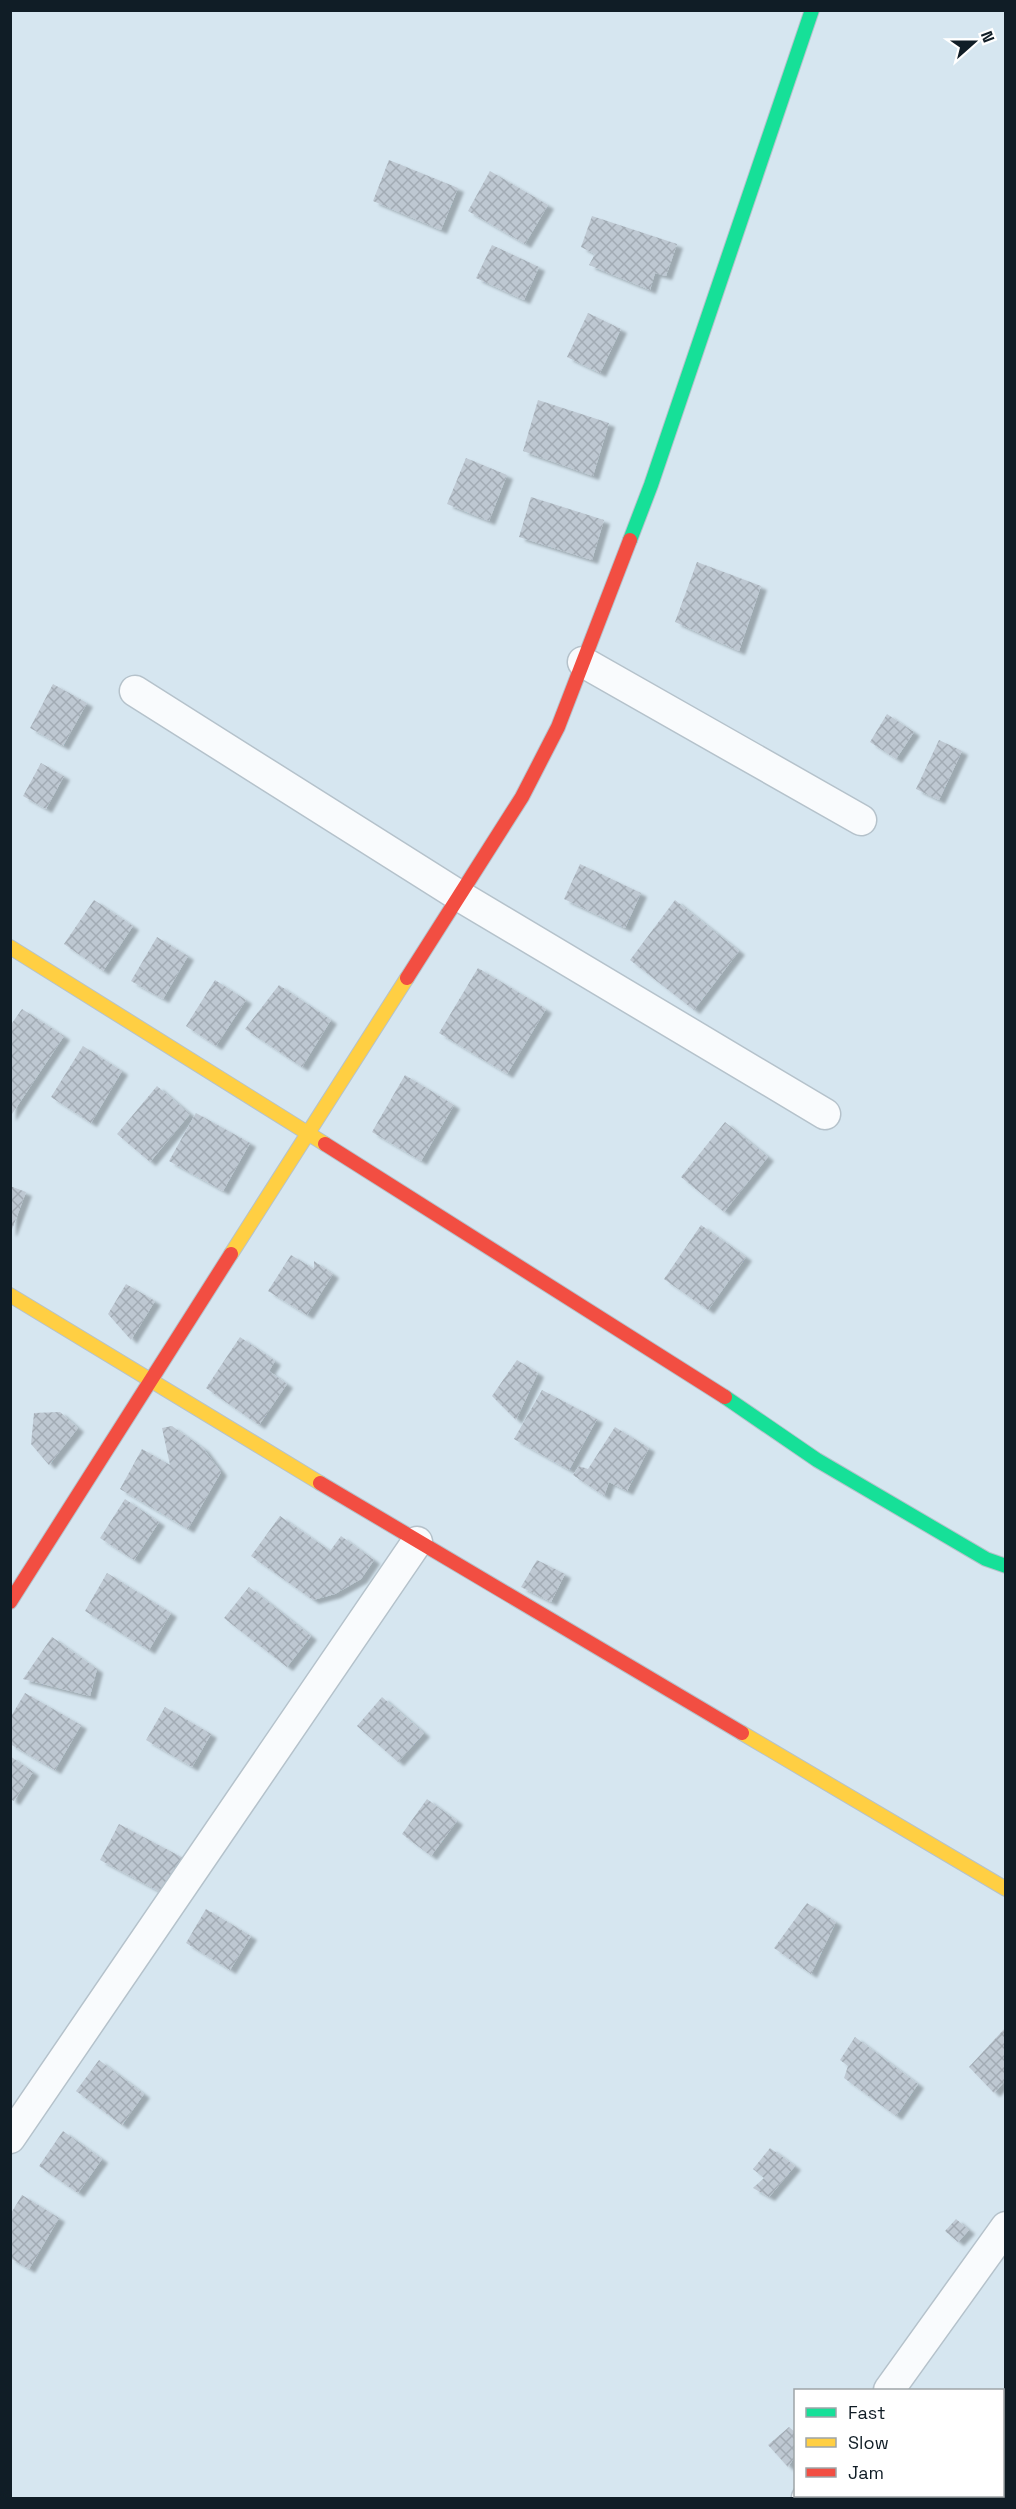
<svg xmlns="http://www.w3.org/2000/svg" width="1016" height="2509" viewBox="0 0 1016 2509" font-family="'Space Grotesk',sans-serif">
  <defs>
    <pattern id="building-cross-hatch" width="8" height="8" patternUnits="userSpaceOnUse" patternTransform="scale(1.5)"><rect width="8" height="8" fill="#bec8d2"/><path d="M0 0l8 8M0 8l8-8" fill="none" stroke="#a2abb4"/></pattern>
    <filter id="shadow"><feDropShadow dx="6" dy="4" stdDeviation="1.5" flood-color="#0004"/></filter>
  </defs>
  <rect width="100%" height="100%" fill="#d6e6f0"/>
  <path fill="url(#building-cross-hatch)" filter="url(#shadow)" d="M389 160 458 188 441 230 373 201Z
    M490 171 548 205 525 244 468 211Z
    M592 216 677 244 666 276 655 273 650 290 589 265 595 254 581 247Z
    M492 245 539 267 524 300 476 278Z
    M588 313 621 329 600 373 567 357Z
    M538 400 609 423 593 476 523 451Z
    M466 458 507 475 489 521 447 504Z
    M531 497 604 520 592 560 519 537Z
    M697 562 761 586 739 651 675 622Z
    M53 684 87 703 63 746 30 728Z
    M887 714 914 732 896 759 870 742Z
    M939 740 962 751 939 800 916 789Z
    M41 763 64 776 46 809 23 796Z
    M580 864 641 893 625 928 564 899Z
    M94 900 133 926 103 971 64 944Z
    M675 900 739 951 694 1010 630 960Z
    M157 937 188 956 163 999 131 981Z
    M478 968 546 1009 507 1074 439 1033Z
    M215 980 246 1000 216 1046 186 1026Z
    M279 985 331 1020 302 1067 245 1029Z
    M22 1009 64 1036 10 1117V1026Z
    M83 1046 122 1071 91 1123 51 1097Z
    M405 1075 454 1105 421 1161 372 1132Z
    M157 1086 190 1114 150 1162 117 1134Z
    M196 1113 250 1143 223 1191 169 1161Z
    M725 1122 768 1157 724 1212 681 1177Z
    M10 1186 26 1192 11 1232H10Z
    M701 1225 746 1257 708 1310 664 1279Z
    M291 1255 314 1269V1261L333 1274 307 1315 268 1291Z
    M126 1284 155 1301 131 1340 108 1314Z
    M240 1337 275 1361 269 1371 287 1384 259 1425 206 1388Z
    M517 1360 538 1373 516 1420 492 1396Z
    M542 1390 597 1419 569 1470 514 1439Z
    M60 1412 78 1428 49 1465 31 1444 34 1413Z
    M172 1426 203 1448 221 1472 188 1529 120 1489 142 1449 170 1465 162 1428Z
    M615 1427 649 1448 627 1491 609 1482 604 1496 573 1475 579 1466 588 1469Z
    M125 1499 159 1522 134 1560 100 1538Z
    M280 1516 330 1551 341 1536 374 1560 361 1579 335 1594 313 1600 251 1556Z
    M537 1560 565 1574 551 1602 521 1587Z
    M107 1573 171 1613 149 1650 85 1611Z
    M249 1587 311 1636 287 1667 224 1618Z
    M52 1637 97 1669 90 1696 23 1679Z
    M25 1693 81 1725 55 1770 10 1744V1718Z
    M382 1697 424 1733 398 1762 357 1726Z
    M165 1707 211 1734 192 1767 146 1740Z
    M10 1756 33 1772 14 1801 10 1799Z
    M427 1799 457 1821 431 1856 402 1834Z
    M119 1824 185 1859 166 1895 100 1860Z
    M807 1903 836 1922 811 1974 774 1948Z
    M206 1909 251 1936 230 1970 186 1943Z
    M1006 2027V2080L994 2093 969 2067Z
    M855 2037 918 2084 896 2116 844 2078 848 2066 840 2060Z
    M99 2060 144 2094 122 2125 76 2091Z
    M63 2131 102 2159 78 2193 39 2166Z
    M770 2148 795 2166 769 2197 753 2188 764 2178 753 2169Z
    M22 2195 59 2218 29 2269 10 2258V2215Z
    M956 2219 969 2230 958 2242 945 2231Z
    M789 2427 796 2433V2455L788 2467 768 2445Z"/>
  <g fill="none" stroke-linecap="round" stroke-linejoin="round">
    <defs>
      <path id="street" d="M583 662 861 820
        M135 691 458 895 825 1114
        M10 2138 417 1542
        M889 2390 1006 2227
        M807 2498 810 2496"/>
      <path id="fast" d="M630 540 651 485 812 10
        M725 1397 817 1460 986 1559 1006 1566"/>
      <path id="slow" d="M10 947 325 1144
        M231 1254 407 978
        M10 1295 320 1483
        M742 1733 1006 1889"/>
      <path id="jam" d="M407 978 522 797 558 727 630 540
        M325 1144 725 1397
        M320 1483 742 1733
        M10 1602 231 1254"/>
    </defs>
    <use href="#street" stroke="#b5c2cb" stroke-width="33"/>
    <use href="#fast" stroke="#b5c2cb" stroke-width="16"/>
    <use href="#slow" stroke="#b5c2cb" stroke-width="16"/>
    <use href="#jam" stroke="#b5c2cb" stroke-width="16"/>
    <use href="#street" stroke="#f9fbfd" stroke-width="30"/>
    <use href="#fast" stroke="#16e098" stroke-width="14"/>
    <use href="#slow" stroke="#ffcf43" stroke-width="14"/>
    <use href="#jam" stroke="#f24e42" stroke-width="14"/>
  </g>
  <rect width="1016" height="2509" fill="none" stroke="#101d26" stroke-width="24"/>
  <rect x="794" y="2389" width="210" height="108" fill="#ffffff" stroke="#9fa5a8" stroke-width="1.5"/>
  <rect x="806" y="2408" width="30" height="9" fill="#16e098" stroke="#9fa5a8" stroke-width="1.5"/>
  <text x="848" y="2419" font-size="18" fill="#101d26">Fast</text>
  <rect x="806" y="2438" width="30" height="9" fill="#ffcf43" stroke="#9fa5a8" stroke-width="1.5"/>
  <text x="848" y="2449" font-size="18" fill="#101d26">Slow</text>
  <rect x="806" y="2468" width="30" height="9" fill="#f24e42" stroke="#9fa5a8" stroke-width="1.5"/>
  <text x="848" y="2479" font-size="18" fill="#101d26">Jam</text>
  <g transform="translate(974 42) rotate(69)" stroke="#ffffff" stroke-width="4.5" paint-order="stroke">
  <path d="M0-4.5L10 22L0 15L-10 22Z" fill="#101d26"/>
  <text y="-9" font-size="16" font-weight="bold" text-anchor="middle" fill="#101d26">N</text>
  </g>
</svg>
